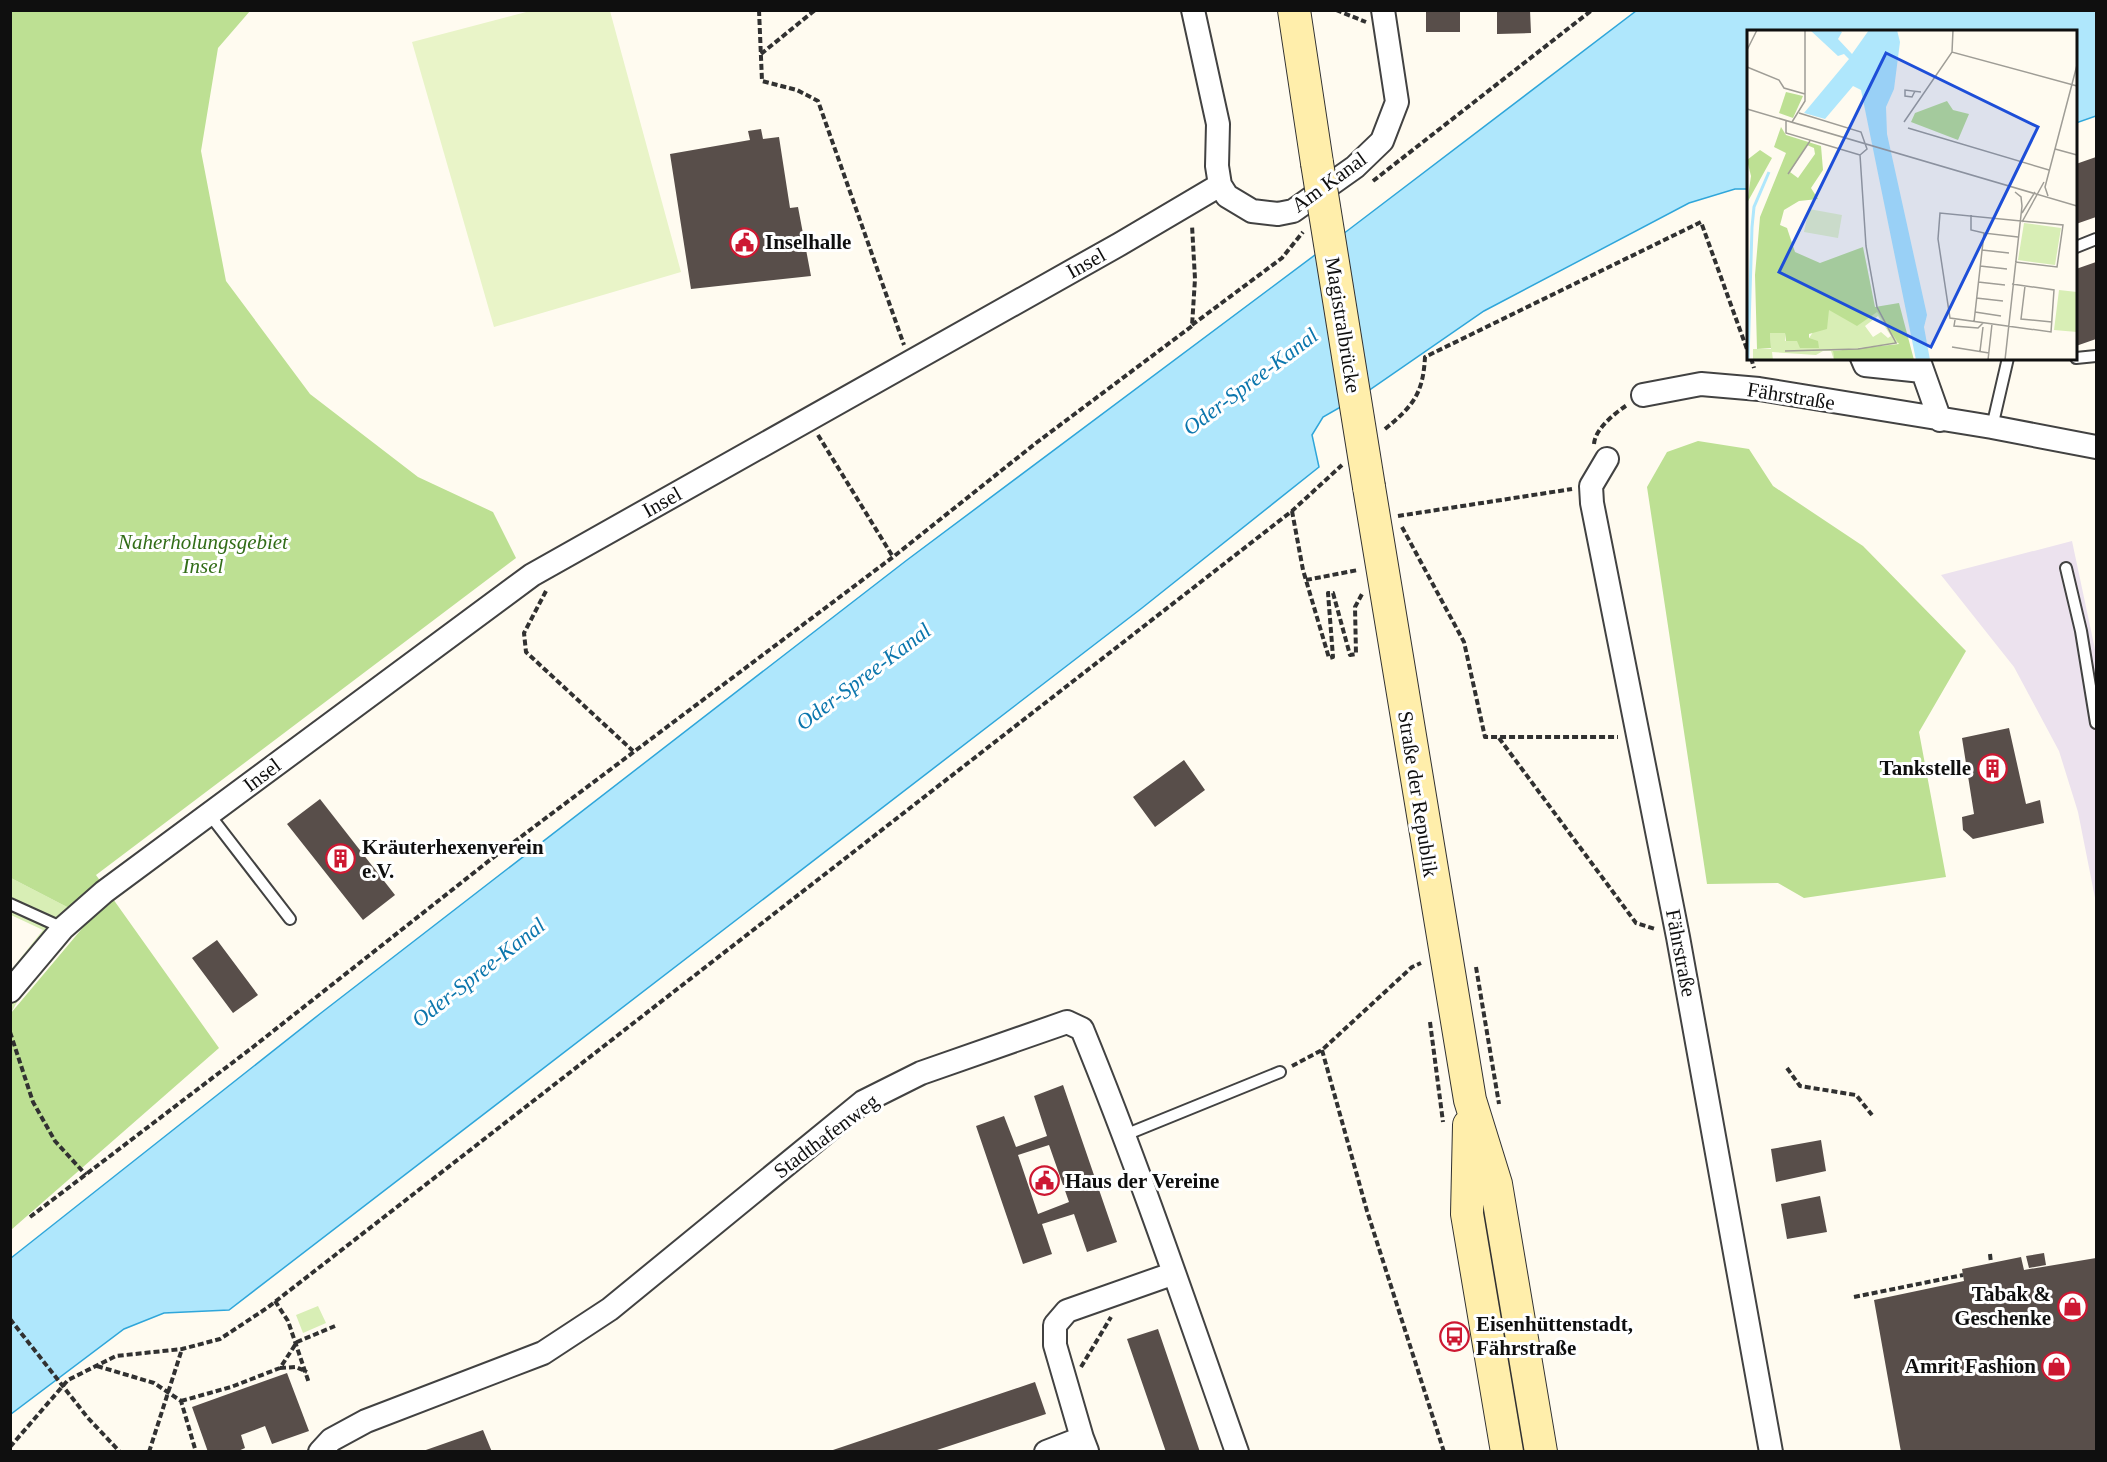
<svg xmlns="http://www.w3.org/2000/svg" width="2107" height="1462" viewBox="0 0 2107 1462" font-family="Georgia,serif">
  <rect width="100%" height="100%" fill="#fffbf0"/>
  <path fill="#ece2ee" d="M2072 541 2096 654V903L2078 812 2059 751 2014 667 1941 575Z"/>
  <path fill="#d8eeb5" d="M11 878 69 908 11 1013V970L43 930 11 915Z
    M318 1306 326 1323 303 1333 296 1315Z"/>
  <path fill="#bde093" d="M11 11H250L218 48 201 151 226 281 310 394 418 477 493 512 516 558 96 875 219 1048 11 1230V1013L85 925 69 908 11 878Z
    M1698 441 1749 449 1773 486 1863 546 1966 651 1919 732 1946 877 1804 898 1778 883 1707 884 1647 487 1667 452Z"/>
  <path fill="#e9f4c8" d="M534 10 610 11 681 272 494 327 412 42Z"/>
  <path fill="#afe7fc" stroke="#2fa6da" stroke-width="1.5" d="M1636 11H2096V116L2076 123V32H1748V189H1735L1689 203 1484 311 1365 393 1323 417 1312 435 1319 467 1142 608 229 1310 164 1313 124 1329 11 1414V1258L321 1013 907 560 1347 231Z"/>
  <path fill="#584e4a" fill-rule="evenodd" d="M1426 10H1460V32H1426Z
    M1497 10H1530L1531 33 1497 34Z
    M761 129 763 139 779 137 790 208 798 207 811 276 691 289 670 154 750 140 748 131Z
    M2096 157V217L2076 224V164Z
    M2096 262V339L2076 346V269Z
    M2009 728 2026 804 2040 800 2044 823 1973 839 1963 830 1962 817 1974 814 1962 738Z
    M1184 760 1205 790 1155 827 1133 797Z
    M320 799 395 895 363 920 287 824Z
    M217 940 258 995 233 1013 192 958Z
    M1063 1085 1117 1242 1087 1252 1074 1214 1042 1224 1052 1254 1023 1264 976 1126 1004 1116 1016 1147 1047 1136 1034 1096ZM1049 1145 1069 1202 1038 1214 1018 1155Z
    M1821 1140 1826 1171 1776 1182 1771 1149Z
    M1820 1196 1827 1232 1787 1239 1781 1204Z
    M2044 1253 2046 1265 2029 1268 2026 1256Z
    M2021 1257 2024 1270 2096 1258V1452H1901L1874 1300 1964 1281 1962 1269Z
    M1158 1329 1200 1452H1166L1127 1339Z
    M287 1373 309 1431 272 1444 265 1426 241 1435 245 1448 236 1452H208L192 1407Z
    M1035 1382 1046 1414 931 1452H827Z
    M483 1430 492 1452H423V1451Z"/>
  <g fill="none" stroke-linecap="round" stroke-linejoin="round">
    <defs>
      <path id="service" d="M2076 247 2096 239
        M2076 358 2096 356
        M1992 427 2008 358
        M2066 568 2081 631 2096 723
        M209 814 290 919
        M10 904 63 928
        M1125 1135 1280 1072"/>
      <path id="minor" d="M1193 10 1218 124 1217 166 1220 185 1227 196 1252 211 1278 214 1293 211 1355 167 1382 141 1397 102 1383 10
        M1862 358 1865 365 1922 371
        M1918 358 1940 420
        M1643 395 1701 384 1759 389 1992 427 2096 447
        M1607 459 1591 486 1592 503 1678 937 1771 1452
        M10 991 63 928 104 892 532 575 1120 244 1220 185
        M1082 1438 1055 1345V1325L1067 1311 1172 1274
        M320 1452 331 1440 366 1421 543 1353 610 1309 863 1102 921 1073 1067 1022 1082 1029C1139 1168 1187 1310 1237 1452
        M1046 1452 1082 1438 1087 1451"/>
      <path id="secondary" d="M1294 10 1317 163
        M1369 487 1470 1100 1496 1184 1541 1452
        M1469 1125 1467 1214 1507 1452"/>
    </defs>
    <use href="#service" stroke="#424242" stroke-width="14"/>
    <use href="#minor" stroke="#424242" stroke-width="26"/>
    <use href="#secondary" stroke="#313131" stroke-width="34"/>
    <path stroke="#313131" stroke-width="4" stroke-dasharray="6 3" stroke-linecap="butt" d="M759 10 762 81 797 90 818 101 904 345
      M1336 10 1366 22
      M761 54 815 10
      M1373 181 1592 10
      M1192 325 1282 258 1303 232
      M1751 358 1754 368
      M1385 429C1413 406 1423 394 1425 357L1701 222 1748 352
      M818 435 893 557
      M1594 444C1595 429 1615 413 1627 405
      M1292 511 1303 570 1329 658 1333 657 1328 593H1333L1350 655 1356 654 1355 607 1362 594
      M1398 516 1572 489
      M1402 527 1464 642 1485 737H1618
      M1306 580 1358 570
      M546 591 524 633 526 652 633 751
      M1499 738 1636 923 1655 929
      M1476 967 1499 1104
      M1430 1022 1443 1122
      M10 1032 33 1102 55 1141 86 1175
      M1322 1050 1367 1211 1444 1452
      M1292 1066 1322 1050 1412 967 1421 963
      M1787 1068 1800 1086 1856 1095 1872 1115
      M30 1217 253 1047 490 860 893 557 1036 443 1192 326 1195 279 1192 225
      M1990 1254 1991 1263
      M1854 1297 1963 1275
      M275 1301 288 1321 309 1383
      M97 1366 154 1383 181 1401 196 1452
      M1081 1367 1111 1317
      M280 1368 296 1367 307 1372
      M181 1401 231 1387 280 1368 297 1342 335 1326
      M88 1418 120 1452
      M10 1447 68 1380 116 1356 182 1349 220 1339 267 1308 1292 511 1342 465
      M149 1452 182 1349"/>
    <use href="#service" stroke="#fff" stroke-width="10"/>
    <use href="#minor" stroke="#fff" stroke-width="22"/>
    <use href="#secondary" stroke="#ffeeab" stroke-width="32"/>
    <defs>
      <path id="secondary-bridge" d="M1317 163 1369 487"/>
    </defs>
    <use href="#secondary-bridge" stroke="#313131" stroke-width="34" stroke-linecap="butt"/>
    <path stroke="#313131" stroke-width="4" stroke-dasharray="6 3" stroke-linecap="butt" d="M10 1319 88 1418"/>
    <use href="#secondary-bridge" stroke="#ffeeab" stroke-width="32"/>
  </g>
  <defs>
    <symbol id="civic-ring" viewBox="-11 -11 22 22"><circle r="9.5" fill="#fff" stroke="#cd1832" stroke-width="1.5"/><path d="M-.6-6.5H3V-4.5H.6V-3L4-1V1h2V6H-6V1h2V-1L-.6-3ZM-1.2 2.5V6h2.4V2.5Z" fill="#cd1832"/></symbol>
    <symbol id="building-ring" viewBox="-11 -11 22 22"><circle r="9.5" fill="#fff" stroke="#cd1832" stroke-width="1.5"/><path d="M-4-6H4V6H1V3H-1V6H-4ZM-2.5-4.3h1.7v1.8h-1.7ZM.8-4.3h1.7v1.8H.8ZM-2.5-1h1.7V.8h-1.7ZM.8-1h1.7V.8H.8Z" fill="#cd1832"/></symbol>
    <symbol id="shop-ring" viewBox="-11 -11 22 22"><circle r="9.5" fill="#fff" stroke="#cd1832" stroke-width="1.5"/><path d="M-5-2.5h2.3a2.7 3.5 0 0 1 5.4 0H5L5.5 6h-11ZM-1.5-2.5h3a1.5 2.3 0 0 0-3 0Z" fill="#cd1832"/></symbol>
    <symbol id="bus-ring" viewBox="-11 -11 22 22"><circle r="9.5" fill="#fff" stroke="#cd1832" stroke-width="1.5"/><path d="M-5-6H5V4H4V6H2V4H-2V6H-4V4H-5ZM-3.5-4V0h7V-4ZM-3.5 1.2v1.5H-2V1.2ZM2 1.2v1.5H3.5V1.2Z" fill="#cd1832"/></symbol>
  </defs>
  <g fill-rule="evenodd">
    <use href="#civic-ring" x="728" y="226" width="33" height="33"/>
    <use href="#building-ring" x="1976" y="752" width="33" height="33"/>
    <use href="#building-ring" x="324" y="842" width="33" height="33"/>
    <use href="#civic-ring" x="1028" y="1164" width="33" height="33"/>
    <use href="#shop-ring" x="2056" y="1290" width="33" height="33"/>
    <use href="#bus-ring" x="1438" y="1320" width="33" height="33"/>
    <use href="#shop-ring" x="2040" y="1350" width="33" height="33"/>
  </g>
  <g text-anchor="middle" stroke-width="6" stroke-linejoin="round" paint-order="stroke">
    <g font-size="21" fill="#0f0f0f" stroke="#fff">
      <text transform="translate(1329 182) rotate(-36)" y="7">Am Kanal</text>
      <text transform="translate(1086 263) rotate(-29)" y="7">Insel</text>
      <text transform="translate(1343 325) rotate(81)" y="7">Magistralbrücke</text>
      <text transform="translate(1791 396) rotate(9)" y="7">Fährstraße</text>
      <text transform="translate(662 502) rotate(-29)" y="7">Insel</text>
      <text transform="translate(262 775) rotate(-37)" y="7">Insel</text>
      <text transform="translate(1418 794) rotate(81)" y="7">Straße der Republik</text>
      <text transform="translate(1681 953) rotate(79)" y="7">Fährstraße</text>
      <text transform="translate(826 1136) rotate(-37)" y="7">Stadthafenweg</text>
    </g>
    <g font-size="21" font-weight="bold" fill="#0f0f0f" stroke="#fff" text-anchor="start">
      <text x="765" y="249">Inselhalle</text>
      <text x="1971" y="775" text-anchor="end">Tankstelle</text>
      <text x="362" y="854">Kräuterhexenverein<tspan x="362" dy="24">e.V.</tspan></text>
      <text x="1065" y="1188">Haus der Vereine</text>
      <text x="2051" y="1301" text-anchor="end">Tabak &amp;<tspan x="2051" dy="24">Geschenke</tspan></text>
      <text x="1476" y="1331">Eisenhüttenstadt,<tspan x="1476" dy="24">Fährstraße</tspan></text>
      <text x="2036" y="1373" text-anchor="end">Amrit Fashion</text>
    </g>
    <g font-size="21" font-style="italic" fill="#326d18" stroke="#fff">
      <text x="203" y="549">Naherholungsgebiet<tspan x="203" dy="24">Insel</tspan></text>
    </g>
    <g font-size="22" font-style="italic" fill="#0b76ad" stroke="#fff">
      <text transform="translate(1250 381) rotate(-37)" y="8">Oder-Spree-Kanal</text>
      <text transform="translate(863 676) rotate(-37)" y="8">Oder-Spree-Kanal</text>
      <text transform="translate(478 972) rotate(-38)" y="8">Oder-Spree-Kanal</text>
    </g>
  </g>
  <g transform="translate(1747 30)">
    <rect width="330" height="330" fill="#fffbf0"/>
    <path d="M277 193 314 198 308 235 271 230ZM312 260 330 262V302L307 300ZM82 279 130 281 152 313 86 321 87 330 84 321H76L69 325 25 322 26 330H6V319H24L23 303H38V311L62 308ZM131 286 144 306 141 308 134 302 126 307 118 296Z" fill="#d8eeb5" fill-rule="evenodd"/>
    <path d="M39 62 56 66 46 88 32 83ZM200 71 206 80 222 84 211 110 164 92 168 83ZM34 97 39 105 74 116 76 140 64 158 71 169 52 171 37 180 33 195 40 198 48 222 73 233 116 217 128 277 152 273 167 330H87L86 321 152 314 130 282 110 296 82 280 80 299 62 304V308L71 311 72 318H53L50 311H39L38 303H23L24 318 10 319 8 245 13 187 39 123 27 117ZM60 115 67 118 68 124 51 148 43 142ZM13 120 25 128 0 173 4 146 0 130Z" fill="#bde093" fill-rule="evenodd"/>
    <path d="M62 179 95 185 91 208 57 202Z" fill="#e9f4c8"/>
    <path d="M63 0H92L95 2 91 9 105 24 122 0H150L153 12 147 59 139 77 140 104 180 285 177 297 183 330H169L114 60 106 56 78 89 57 83 102 29 97 24 91 26Z" fill="#afe7fc"/>
    <path fill="none" stroke="#afe7fc" stroke-width="3" d="M1 330 5 197 7 177 22 142"/>
    <path fill="none" stroke="#9f9d96" stroke-width="1.5" d="M0 20 10 0M205 22 206 0M0 37 32 50 37 58 58 64M168 61 165 67 158 66V60L174 62M0 79 330 176M52 83 114 102 120 119 113 125M39 90V103L113 125M45 92 58 71V0M157 92 205 22 330 56M161 98 302 140M308 119 330 125M41 144 63 111M301 166 298 157 330 35M275 183 288 162M224 185V200L237 203M275 192 297 152M235 220 262 223M233 236 260 239M231 252 258 255M265 254 307 260 304 302 203 288 191 209 193 183 316 195 310 237 268 232M278 256 274 289 305 292M229 268 256 271M228 282 254 286M208 290 207 296 231 298 236 293M227 292 237 203 271 207M205 317 242 323M38 321 111 319 149 313 130 277 119 216 113 125M233 321 236 297M241 330 245 294M258 330 275 176 274 167 268 162"/>
    <path fill="#1d4ed8" fill-opacity="0.15" stroke="#1d4ed8" stroke-width="3" d="M139 23 291 97 184 317 32 242Z"/>
    <rect width="330" height="330" fill="none" stroke="#0f0f0f" stroke-width="3"/>
  </g>
  <rect width="2107" height="1462" fill="none" stroke="#0f0f0f" stroke-width="24"/>
</svg>
